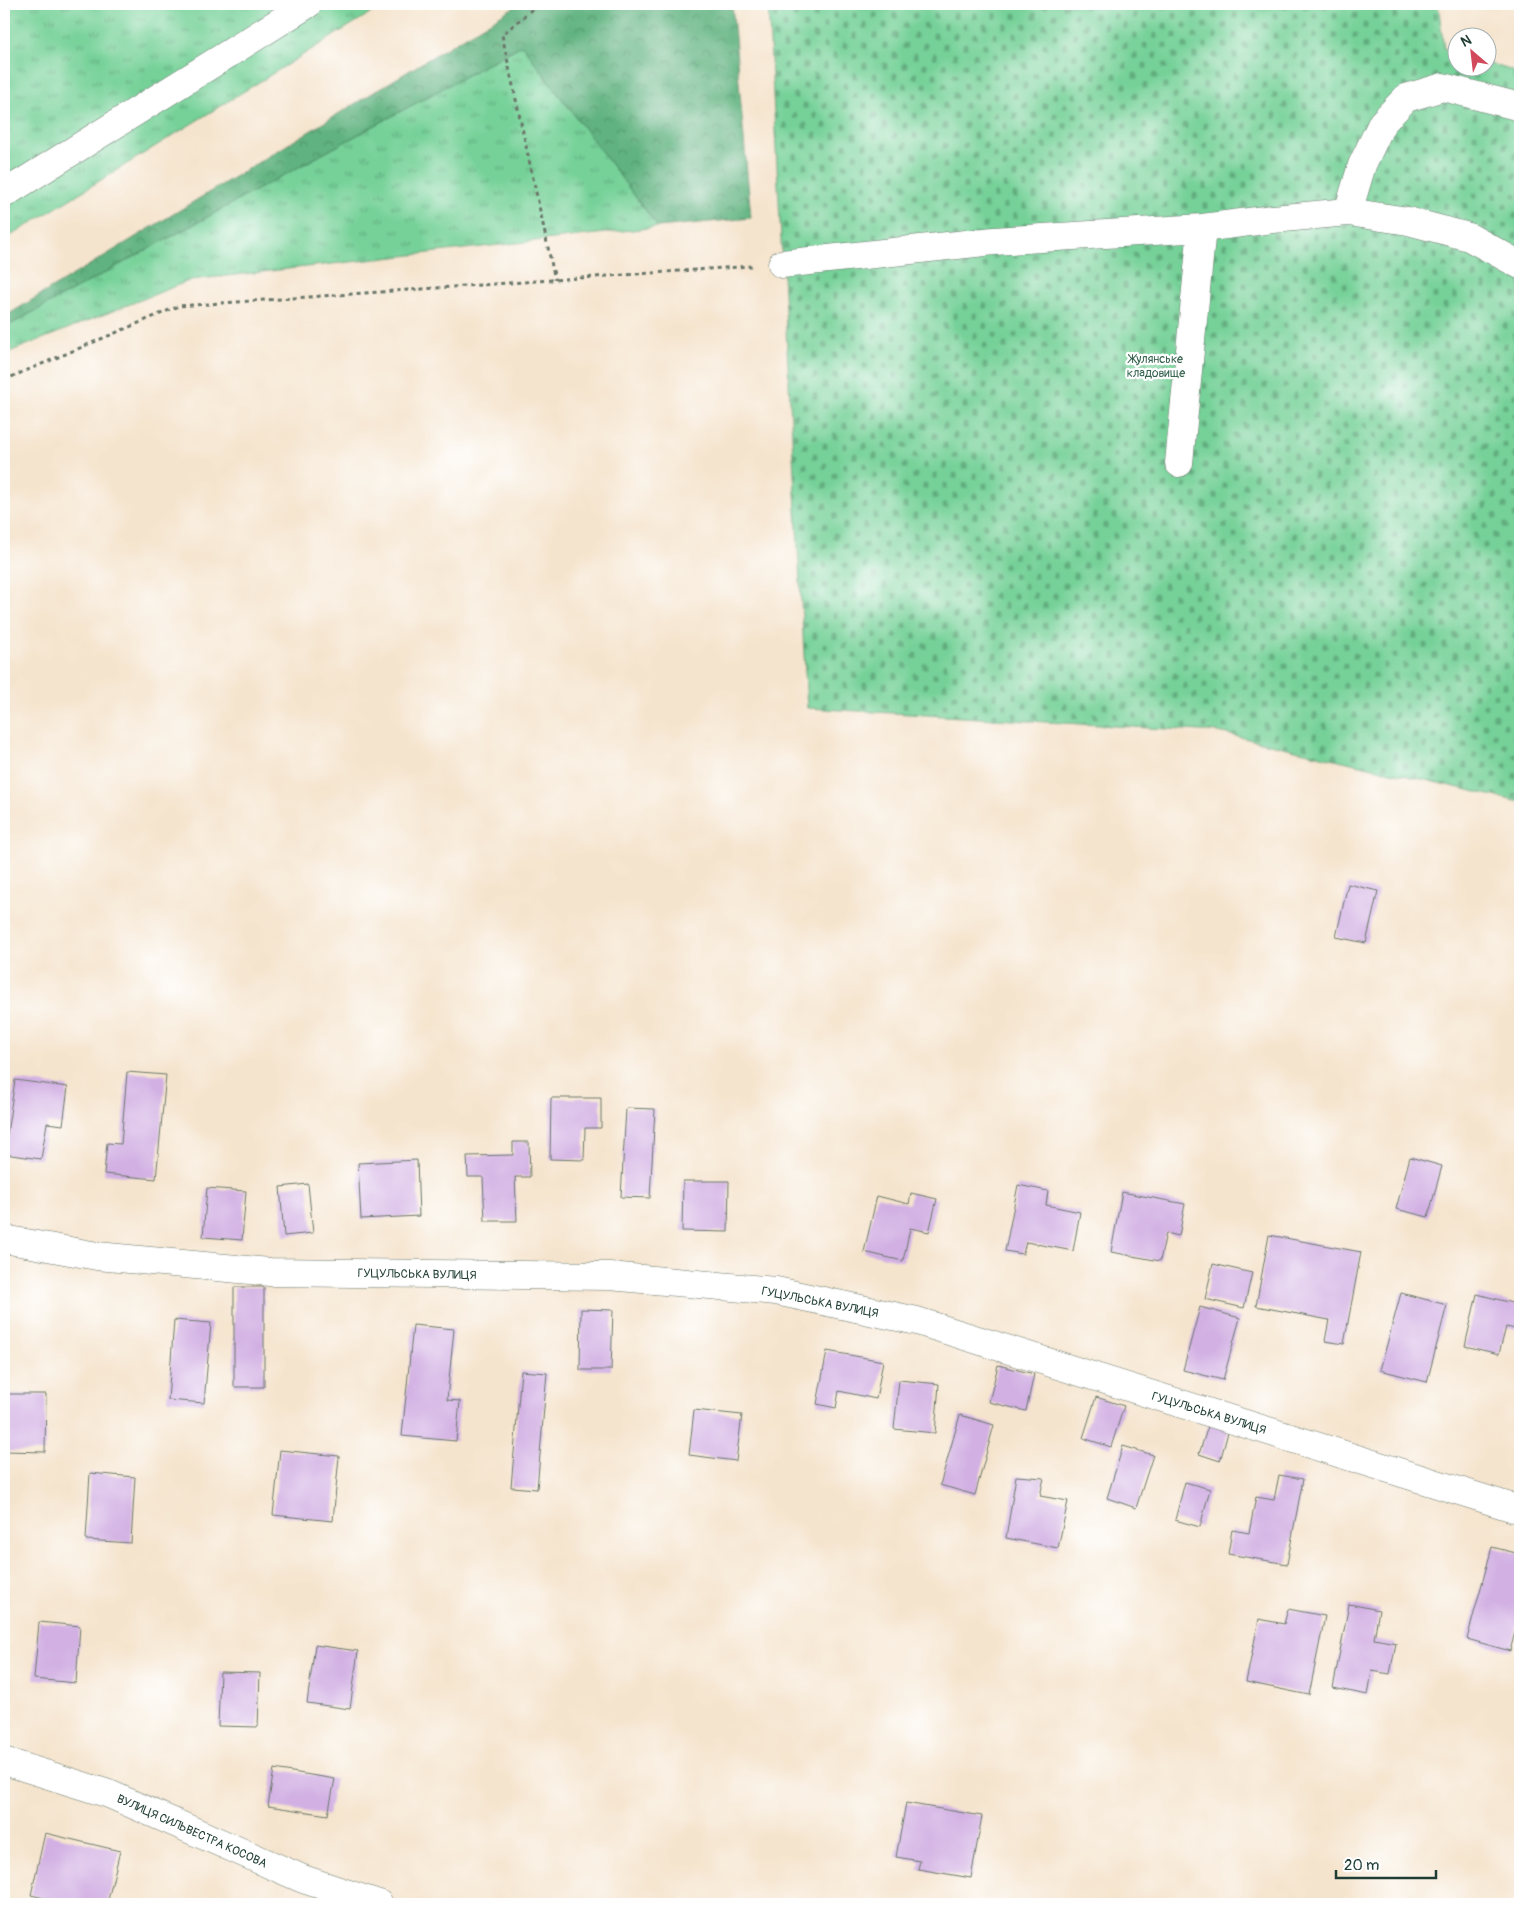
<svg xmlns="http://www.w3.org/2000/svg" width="1524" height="1908" viewBox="0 0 1524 1908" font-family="Pangolin,sans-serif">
  <defs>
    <pattern id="grass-tufts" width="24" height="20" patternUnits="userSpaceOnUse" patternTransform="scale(1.25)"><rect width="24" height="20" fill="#76d198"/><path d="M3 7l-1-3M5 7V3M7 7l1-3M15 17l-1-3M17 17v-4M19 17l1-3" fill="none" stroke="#60ab7d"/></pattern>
    <pattern id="forest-crowns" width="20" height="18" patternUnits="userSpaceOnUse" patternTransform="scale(1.25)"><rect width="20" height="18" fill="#60b380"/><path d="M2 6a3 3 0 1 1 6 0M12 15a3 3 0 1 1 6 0" fill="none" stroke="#4f936a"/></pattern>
    <pattern id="cemetery-stones" width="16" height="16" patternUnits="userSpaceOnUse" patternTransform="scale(1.25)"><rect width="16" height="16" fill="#76d198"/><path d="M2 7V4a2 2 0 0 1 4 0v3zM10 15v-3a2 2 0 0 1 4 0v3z" fill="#60ab7d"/></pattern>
  </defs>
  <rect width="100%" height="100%" fill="#fff"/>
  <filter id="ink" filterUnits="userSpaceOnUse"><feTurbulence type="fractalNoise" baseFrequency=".02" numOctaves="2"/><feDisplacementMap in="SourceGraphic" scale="10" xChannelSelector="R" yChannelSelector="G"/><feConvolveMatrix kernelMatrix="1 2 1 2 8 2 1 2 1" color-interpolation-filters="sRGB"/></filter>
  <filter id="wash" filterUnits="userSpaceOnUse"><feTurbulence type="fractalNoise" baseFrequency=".0096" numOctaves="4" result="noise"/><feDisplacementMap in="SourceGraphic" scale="20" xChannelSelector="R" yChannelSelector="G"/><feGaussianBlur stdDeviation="1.12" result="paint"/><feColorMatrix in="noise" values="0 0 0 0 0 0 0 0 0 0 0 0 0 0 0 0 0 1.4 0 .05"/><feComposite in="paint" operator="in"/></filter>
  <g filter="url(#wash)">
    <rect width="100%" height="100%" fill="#f5e4cd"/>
    <path fill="url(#grass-tufts)" stroke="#4a8766" d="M4 4H385L4 240Z
      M522 45 658 227 191 280 4 354V328Z"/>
    <path fill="url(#forest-crowns)" stroke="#40785a" d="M519 4H732L751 218 658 227 522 45 4 328V317Z"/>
    <path fill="url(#cemetery-stones)" stroke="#4a8766" d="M768 4H1438L1444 49 1456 53V68H1486L1487 63 1520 73V802L1218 732 807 708Z"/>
    <g id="blocks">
      <path fill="#d2b0e3" d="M1348 884 1378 891 1366 943 1336 937Z
        M127 1072 166 1075 156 1179 104 1174 107 1143 121 1144Z
        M15 1080 68 1087 63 1125 47 1123 41 1159 4 1154Z
        M551 1098H601V1128H585L584 1160 550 1159Z
        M626 1108 655 1109 650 1198 621 1197Z
        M513 1142H529L530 1177H515L517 1221H485L483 1177H468L467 1156 513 1155Z
        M1410 1157 1442 1166 1428 1217 1396 1209Z
        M417 1160 419 1216 361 1219 358 1163Z
        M683 1181H729L728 1232 682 1231Z
        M308 1184 313 1233 284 1236 280 1187Z
        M1018 1185 1048 1191 1046 1205 1080 1212 1073 1251 1026 1242 1023 1254 1005 1251Z
        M207 1188 246 1191 242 1240 203 1237Z
        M1122 1192 1185 1204 1179 1236 1166 1233 1160 1261 1111 1252Z
        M911 1193 937 1199 929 1232 910 1228 903 1261 864 1252 877 1196 909 1204Z
        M1269 1235 1361 1252 1344 1344 1325 1341 1329 1320 1256 1306Z
        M1213 1264 1252 1273 1244 1308 1205 1299Z
        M234 1287H264V1387H234Z
        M1401 1293 1447 1305 1427 1382 1380 1370Z
        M1477 1294 1520 1305V1330L1506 1327 1499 1354 1465 1346Z
        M1200 1307 1240 1318 1223 1380 1183 1370Z
        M581 1309 613 1310 611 1370H580Z
        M174 1320 211 1323 204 1403 168 1400Z
        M413 1325 454 1329 447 1400 460 1401 456 1441 402 1436Z
        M827 1351 883 1361 876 1399 839 1391 836 1408 817 1404Z
        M998 1365 1034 1374 1026 1411 989 1402Z
        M521 1371 547 1373 537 1489 511 1487Z
        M899 1380 939 1384 935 1433 894 1429Z
        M5 1394H46L45 1452 4 1451Z
        M1096 1397 1124 1406 1111 1447 1083 1438Z
        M694 1410 742 1415 736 1461 689 1455Z
        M960 1415 994 1425 975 1495 940 1485Z
        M1209 1423 1229 1429 1220 1461 1199 1454Z
        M1123 1446 1153 1455 1136 1508 1107 1498Z
        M280 1450 339 1456 333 1521 273 1515Z
        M90 1473 135 1477 131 1543 86 1540Z
        M1279 1475 1303 1479 1287 1564 1228 1554 1232 1530 1249 1533 1256 1497 1274 1500Z
        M1016 1476 1044 1478 1040 1496 1068 1501 1058 1548 1006 1538Z
        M1185 1482 1210 1489 1200 1527 1175 1520Z
        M1492 1547 1520 1554V1613L1510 1651 1467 1639Z
        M1349 1604 1379 1610 1374 1639 1396 1643 1390 1674 1372 1671 1368 1695 1333 1688Z
        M1288 1609 1325 1616 1309 1695 1246 1682 1259 1619 1284 1624Z
        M39 1622 80 1626 76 1683 34 1679Z
        M315 1645 358 1651 350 1709 307 1703Z
        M220 1672 260 1673 258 1727 218 1726Z
        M274 1769 335 1779 328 1815 268 1806Z
        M906 1803 982 1816 971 1878 918 1869 920 1861 896 1857Z
        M45 1833 120 1851 107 1904H70L31 1895Z"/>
    </g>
  </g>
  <g filter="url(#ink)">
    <use href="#blocks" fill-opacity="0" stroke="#6a776a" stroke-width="1"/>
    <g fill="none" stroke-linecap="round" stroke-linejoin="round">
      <defs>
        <path id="minor" d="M4 194 308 4
          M1348 212 1362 165 1382 123 1406 98 1443 87 1520 107
          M782 264 994 241 1202 228 1273 219 1348 212 1408 221 1469 237 1520 265
          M1179 463 1202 228
          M4 1239 97 1256 270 1272 609 1276 776 1291 917 1321 1520 1510
          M4 1761 109 1794 303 1879 379 1904"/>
      </defs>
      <use href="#minor" stroke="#6a776a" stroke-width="29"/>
      <path stroke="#6a776a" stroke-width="3" stroke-dasharray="4 4" stroke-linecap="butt" d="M538 4 502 35 555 280
        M4 380 179 306 752 266"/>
      <use href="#minor" stroke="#fff" stroke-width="28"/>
    </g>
  </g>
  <g text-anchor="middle" stroke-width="4.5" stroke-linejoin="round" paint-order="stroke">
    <g font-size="12" fill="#35624d" stroke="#fff">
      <text x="1156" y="363">Жулянське<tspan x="1156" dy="14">кладовище</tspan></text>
    </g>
    <g font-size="12" fill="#1f3d34" stroke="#fff">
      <text transform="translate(417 1274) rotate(1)" y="4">ГУЦУЛЬСЬКА ВУЛИЦЯ</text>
      <text transform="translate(820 1302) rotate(11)" y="4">ГУЦУЛЬСЬКА ВУЛИЦЯ</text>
      <text transform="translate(1209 1413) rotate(17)" y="4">ГУЦУЛЬСЬКА ВУЛИЦЯ</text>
      <text transform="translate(192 1831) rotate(24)" y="4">ВУЛИЦЯ СИЛЬВЕСТРА КОСОВА</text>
    </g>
  </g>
  <rect width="1524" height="1908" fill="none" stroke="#fff" stroke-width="20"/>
  <g transform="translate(1472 52) rotate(332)"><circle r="24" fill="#ffffff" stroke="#a5b1ae"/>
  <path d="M0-4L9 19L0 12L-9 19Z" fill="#d1495b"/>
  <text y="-8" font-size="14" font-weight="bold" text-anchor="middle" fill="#1f3d34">N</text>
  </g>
  <path d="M1336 1870v8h100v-8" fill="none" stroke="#1f3d34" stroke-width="2.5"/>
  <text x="1344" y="1870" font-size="15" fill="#1f3d34" stroke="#ffffff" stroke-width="4" paint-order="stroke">20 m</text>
</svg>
